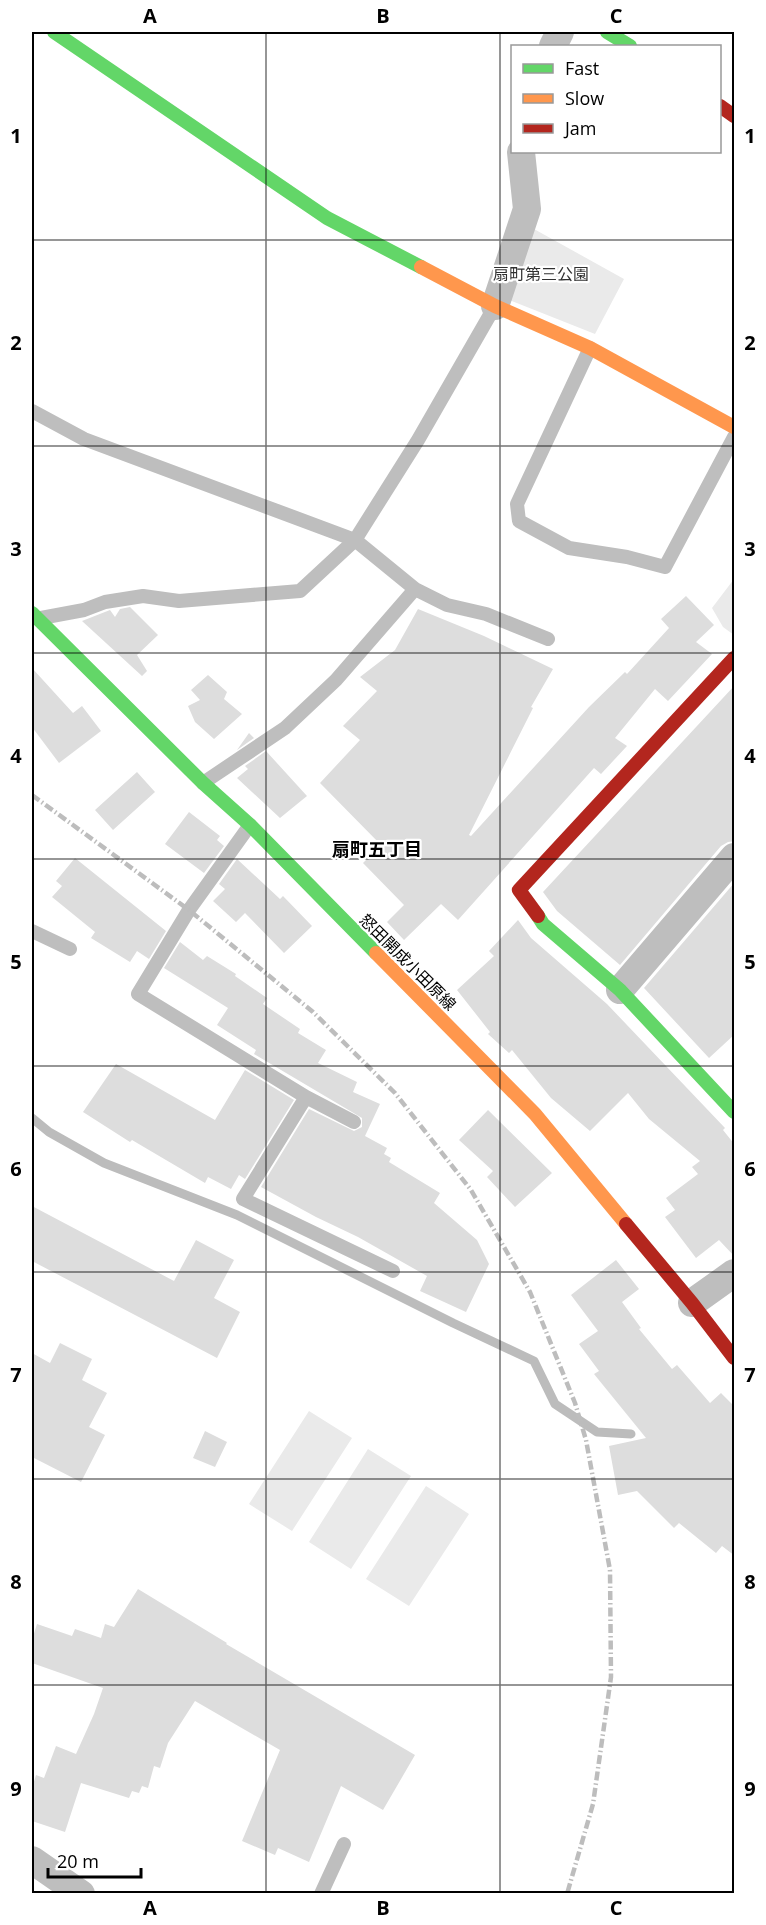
<svg xmlns="http://www.w3.org/2000/svg" width="766" height="1925" viewBox="0 0 766 1925" font-family="'Open Sans','Noto Sans JP',sans-serif">
  <rect width="100%" height="100%" fill="#fff"/>
  <path fill="#eaeaea" d="M516 219 624 279 595 334 499 296Z
    M734 579V635L723 627 712 608Z
    M309 1411 352 1438 292 1531 249 1504Z
    M368 1449 411 1476 351 1569 309 1542Z
    M426 1486 469 1514 409 1606 366 1579Z"/>
  <g fill="none" stroke-linecap="round" stroke-linejoin="round">
    <path stroke="#bcbcbc" stroke-width="9" d="M32 1118 49 1132 104 1163 237 1215 453 1323 534 1361 555 1404 597 1432 631 1434"/>
  </g>
  <path fill="#ddd" d="M686 596 714 625 696 642 712 654 668 701 655 689 615 738 627 746 601 774 594 768 458 920 441 904 404 940 387 922 404 905 363 863 381 845 320 783 360 740 343 726 377 691 360 677 395 650 418 609 484 636 553 669 531 707 533 708 469 835 471 836 589 707 625 672 627 674 669 628 661 619Z
    M130 607 158 635 137 655 147 671 142 676 82 621 110 610 115 617 120 609Z
    M32 668 73 713 82 706 101 731 59 763 32 727Z
    M208 675 227 692 224 699 242 714 214 739 195 722 188 706 200 700 191 690Z
    M735 685V841L728 842 721 846 620 965 557 911 543 892Z
    M249 733 254 738 237 750Z
    M266 751 307 796 280 818 237 778 248 769 245 766Z
    M137 772 155 792 113 830 95 810Z
    M189 812 220 836 217 840 224 846 204 873 165 844Z
    M75 858 166 931 149 959 137 951 130 962 91 938 95 932 52 897 62 886 56 881Z
    M237 859 280 899 283 896 312 926 284 953 245 913 236 922 213 901 225 889 219 884Z
    M735 882V1034L709 1058 644 988Z
    M518 920 531 938 607 1004 725 1128 723 1130 735 1145V1257L719 1240 696 1258 665 1217 675 1210 666 1198 698 1174 692 1167 700 1161 649 1119 628 1093 590 1131 551 1098 512 1050 509 1053 488 1034 490 1032 457 990 494 956 489 951Z
    M180 942 203 960 207 956 236 974 235 976 267 998 263 1004 300 1029 298 1033 326 1050 318 1063 357 1082 353 1092 380 1104 365 1136 387 1148 384 1154 391 1158 389 1162 440 1193 434 1203 477 1240 489 1264 466 1312 420 1291 427 1276 358 1237 316 1217 261 1187 309 1109 354 1131 362 1127V1118L254 1054 256 1050 217 1025 228 1008 164 968Z
    M116 1064 215 1120 245 1070 294 1100 245 1179 239 1175 231 1189 208 1177 205 1183 132 1140 130 1142 83 1112Z
    M488 1110 552 1173 515 1207 487 1177 493 1171 459 1140Z
    M32 1206 174 1281 196 1240 234 1260 214 1298 240 1312 217 1358 32 1261Z
    M616 1260 639 1289 622 1302 641 1328 639 1329 672 1369 677 1365 710 1403 721 1393 735 1407V1556L722 1546 716 1553 679 1523 674 1528 637 1491 618 1495 609 1446 646 1438 594 1374 599 1371 579 1344 598 1331 571 1295Z
    M60 1343 92 1359 82 1380 107 1393 89 1427 105 1435 81 1482 32 1457V1353L50 1363Z
    M205 1431 227 1442 215 1467 193 1458Z
    M138 1589 227 1643 226 1644 415 1755 383 1810 341 1786 309 1862 278 1848 275 1855 242 1841 280 1750 195 1701 168 1743 160 1768 154 1766 148 1788 142 1786 139 1793 132 1791 129 1798 81 1783 65 1832 32 1821V1788L36 1775 44 1778 56 1746 76 1754 94 1714 103 1688 32 1663V1640L37 1624 72 1636 75 1629 101 1638 105 1624 114 1627Z"/>
  <g fill="none" stroke-linecap="round" stroke-linejoin="round">
    <path stroke="#bebebe" stroke-width="14" d="M590 348 517 504 519 521 569 548 627 557 665 567 734 437
      M32 411 84 439 355 540 415 589 447 605 486 614 548 639
      M41 618 84 610 105 602 143 596 179 601 300 591 355 540 418 440 495 306
      M203 783 285 728 336 680 415 589
      M250 825 189 910 138 994 306 1097 354 1122
      M32 931 70 949
      M306 1097 243 1199 393 1271
      M321 1894 344 1844"/>
    <path stroke="#bebebe" stroke-width="28" d="M553 46 560 32
      M495 306 527 209 521 152
      M620 990 734 857
      M692 1303 734 1273
      M32 1860 81 1894"/>
    <path stroke="#63d668" stroke-width="14" d="M54 32 327 218 421 267
      M607 32 630 46
      M32 613 203 783 250 825 376 953
      M538 916 543 924 620 990 734 1112"/>
    <path stroke="#ff974d" stroke-width="14" d="M421 267 495 306 590 348 734 427
      M376 953 535 1114 626 1224"/>
    <path stroke="#b3261e" stroke-width="14" d="M720 106 734 116
      M538 916 519 890 734 658
      M626 1224 692 1303 734 1358"/>
    <path stroke="#bdbdbd" stroke-width="4.5" stroke-dasharray="9 3 1.5 3" stroke-linecap="butt" d="M32 795 189 910 313 1012 395 1093 471 1190 530 1292 575 1403 586 1440 610 1570 611 1677 593 1804 567 1894"/>
  </g>
  <path fill="none" stroke="#000" stroke-width="1.5" stroke-opacity="0.55" d="M266 32V1894M500 32V1894M32 240H734M32 446H734M32 653H734M32 859H734M32 1066H734M32 1272H734M32 1479H734M32 1685H734"/>
  <g text-anchor="middle" stroke-width="4.5" stroke-linejoin="round" paint-order="stroke">
    <g font-size="16" fill="#303030" stroke="#fff">
      <text x="541" y="280">扇町第三公園</text>
    </g>
    <g font-size="16" fill="#000" stroke="#fff">
      <text transform="translate(408 962) rotate(45)" y="6">怒田開成小田原線</text>
    </g>
    <g font-size="18" font-weight="bold" fill="#000" stroke="#fff">
      <text x="377" y="856">扇町五丁目</text>
    </g>
  </g>
  <rect width="766" height="1925" fill="none" stroke="#ffffff" stroke-width="66"/>
  <rect x="511" y="45" width="210" height="108" fill="#ffffff" stroke="#999999" stroke-width="1.5"/>
  <rect x="523" y="64" width="30" height="9" fill="#63d668" stroke="#999999" stroke-width="1.5"/>
  <text x="565" y="75" font-size="18" fill="#000000">Fast</text>
  <rect x="523" y="94" width="30" height="9" fill="#ff974d" stroke="#999999" stroke-width="1.5"/>
  <text x="565" y="105" font-size="18" fill="#000000">Slow</text>
  <rect x="523" y="124" width="30" height="9" fill="#b3261e" stroke="#999999" stroke-width="1.5"/>
  <text x="565" y="135" font-size="18" fill="#000000">Jam</text>
  <path d="M48 1868v9h93v-9" fill="none" stroke="#000000" stroke-width="3"/>
  <text x="57" y="1868" font-size="18" fill="#000000" stroke="#ffffff" stroke-width="4.5" paint-order="stroke">20 m</text>
  <rect x="33" y="33" width="700" height="1859" fill="none" stroke="#000" stroke-width="2"/>
  <g font-size="20" text-anchor="middle" font-weight="bold" fill="#000">
    <text x="150" y="23">A</text>
    <text x="383" y="23">B</text>
    <text x="616" y="23">C</text>
    <text x="16" y="143">1</text>
    <text x="750" y="143">1</text>
    <text x="16" y="350">2</text>
    <text x="750" y="350">2</text>
    <text x="16" y="556">3</text>
    <text x="750" y="556">3</text>
    <text x="16" y="763">4</text>
    <text x="750" y="763">4</text>
    <text x="16" y="969">5</text>
    <text x="750" y="969">5</text>
    <text x="16" y="1176">6</text>
    <text x="750" y="1176">6</text>
    <text x="16" y="1382">7</text>
    <text x="750" y="1382">7</text>
    <text x="16" y="1589">8</text>
    <text x="750" y="1589">8</text>
    <text x="16" y="1796">9</text>
    <text x="750" y="1796">9</text>
    <text x="150" y="1915">A</text>
    <text x="383" y="1915">B</text>
    <text x="616" y="1915">C</text>
  </g>
</svg>
